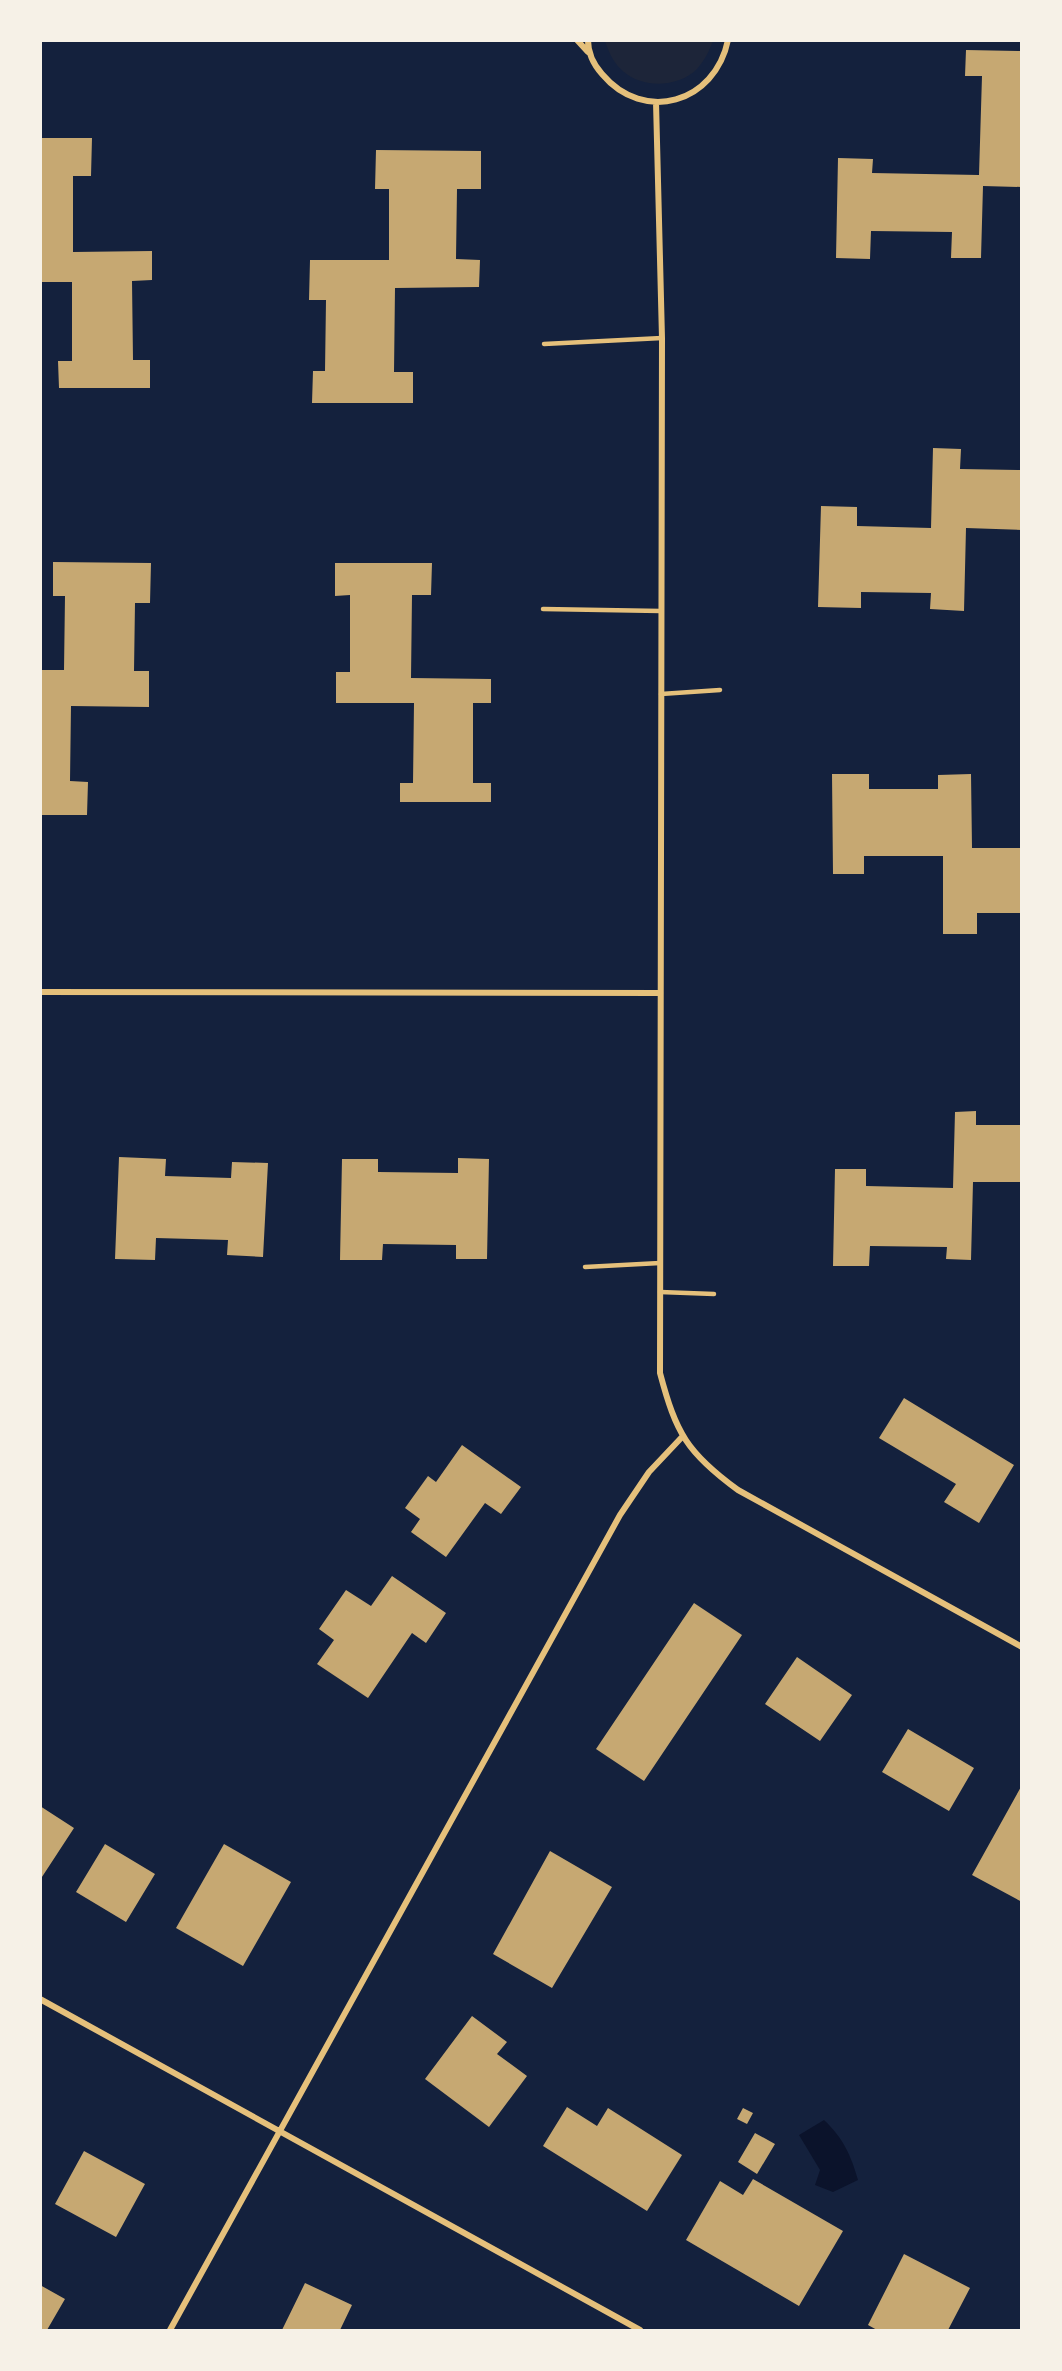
<svg xmlns="http://www.w3.org/2000/svg" width="1062" height="2371" viewBox="0 0 1062 2371" font-family="'PT Serif',serif">
  <rect width="100%" height="100%" fill="#14213d"/>
  <path fill="#1d2539" d="M605 41V40L713 41C709 51 705 60 697 69 679 87 644 89 624 72 614 64 609 53 605 41Z"/>
  <path fill="#0b132b" d="M824 2120C843 2138 851 2155 858 2180L833 2192 815 2185 820 2170 799 2135Z"/>
  <path fill="#c6a872" d="M966 50 1022 51V187L983 186 981 258H951L952 232 871 231 870 259 836 258 838 158 873 159 872 173 979 175 982 76H965Z
    M40 138H92L91 176H73V252L152 251V280L132 281 133 360H150V388H59L58 361H72V282H40Z
    M376 150 481 151V189H457L456 259 480 260 479 287 395 288 394 372H413V403H312L313 371H325L326 300H309L310 260H389V189H375Z
    M933 448 961 449 960 469 1022 470V530L966 528 964 611 930 609 931 593 861 592V608L818 607 821 506 857 507V526L931 528Z
    M53 562 151 563 150 603H135L134 671H149V707L71 706 70 781 88 782 87 815H40V670H64L65 596H53Z
    M335 563H432L431 595H412L411 678 491 679V703H473V783H491V802H400V783H413L414 703H336V672H350V595L335 596Z
    M832 774H869V789H938V775L971 774 972 848H1022V913H977V934H943V856H864V874H833Z
    M976 1111V1125H1022V1182H973L971 1260 946 1259 947 1247 870 1246 869 1266H833L835 1169H866V1186L953 1188 955 1112Z
    M119 1157 166 1159 165 1176 231 1178 232 1162 268 1163 263 1257 227 1255 228 1240 156 1238 155 1260 115 1259Z
    M458 1158 489 1159 487 1259H456V1245L383 1244 382 1260H340L342 1159H378V1172L458 1173Z
    M904 1398 1014 1465 979 1523 944 1502 956 1484 879 1438Z
    M462 1445 521 1487 501 1514 485 1503 446 1557 411 1532 420 1519 405 1508 428 1476 436 1482Z
    M392 1576 446 1613 426 1643 412 1633 368 1698 317 1664 334 1640 319 1629 346 1590 371 1606Z
    M694 1603 742 1635 644 1781 596 1749Z
    M797 1657 852 1695 820 1741 765 1704Z
    M908 1729 974 1768 949 1811 882 1772Z
    M1022 1785V1902L972 1875Z
    M40 1806 74 1828 40 1880Z
    M105 1844 155 1874 126 1922 76 1892Z
    M224 1844 291 1882 243 1966 176 1928Z
    M550 1851 612 1887 552 1988 493 1954Z
    M472 2016 507 2042 497 2054 527 2076 489 2127 425 2079Z
    M567 2107 597 2126 608 2108 682 2155 647 2211 543 2146Z
    M743 2108 753 2113 747 2124 737 2119Z
    M755 2133 775 2144 757 2174 738 2162Z
    M84 2151 145 2184 116 2237 55 2204Z
    M753 2179 843 2231 799 2306 686 2240 720 2181 743 2195Z
    M904 2254 970 2288 948 2330H877L868 2325Z
    M305 2283 352 2305 340 2330H282Z
    M40 2285 65 2299 47 2330H40Z"/>
  <g fill="none" stroke-linecap="round" stroke-linejoin="round">
    <path stroke="#e5c07b" stroke-width="4.5" d="M544 344 662 338
      M543 609 661 611
      M661 694 720 690
      M585 1267 660 1263
      M660 1292 714 1294"/>
    <path stroke="#e5c07b" stroke-width="6" d="M577 40 588 52
      M588 40C588 53 594 65 602 74 644 124 715 103 728 40
      M656 102 662 338 660 1373C676 1433 687 1453 738 1490L1022 1647
      M40 992 660 993
      M40 1999 640 2330
      M170 2330 620 1515 649 1472 682 1437"/>
  </g>
  <rect width="1062" height="2371" fill="none" stroke="#f6f1e7" stroke-width="84"/>
</svg>
